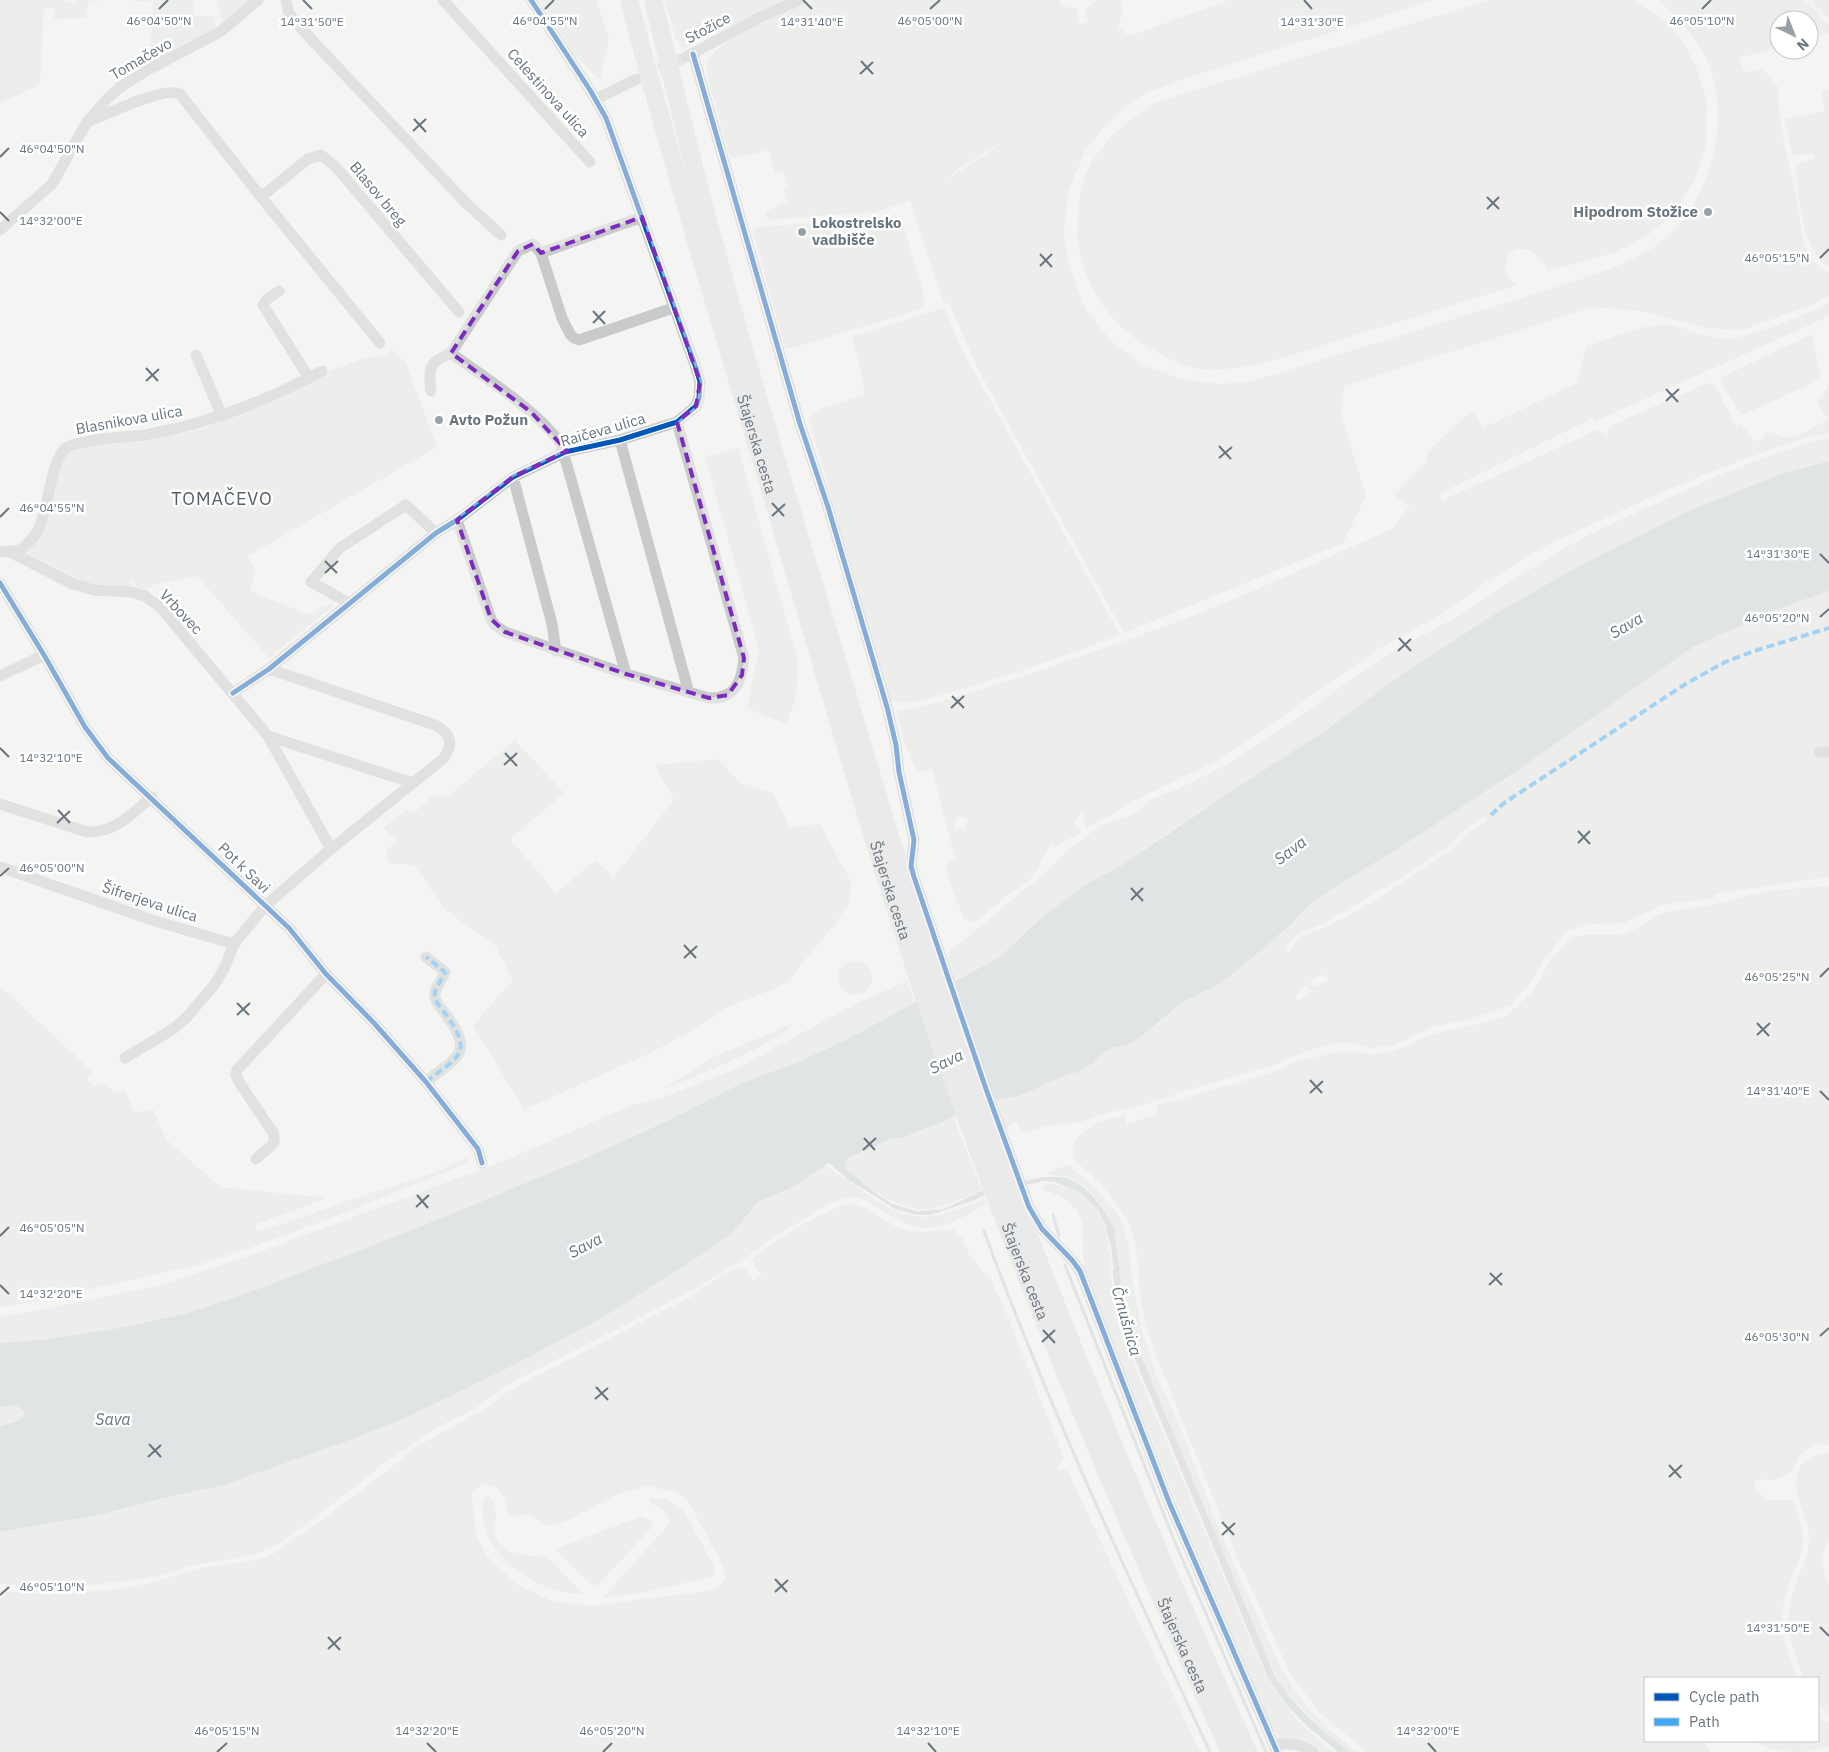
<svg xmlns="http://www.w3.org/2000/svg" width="1829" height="1752" viewBox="0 0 1829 1752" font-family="'IBM Plex Sans',sans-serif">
  <rect width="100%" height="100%" fill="#f4f4f3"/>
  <path fill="#e4e6e2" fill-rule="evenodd" d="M0 0H64L76 3V0H104L89 1 86 18 54 19 55 8 44 7 40 85 0 103Z
    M127 0H194L193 16H214L216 26 215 29 150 64 153 2Z
    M217 0H252L224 23 222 20Z
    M540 0H596L609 39 600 79 573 54Z
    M665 0H784L683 49 675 37Z
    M811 0H1060L1061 6 1077 9 1080 24 1088 22 1085 10 1097 0H1120L1123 9 1118 27 1126 34 1133 35 1229 0H1435L1186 78 1144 94 1112 118 1085 151 1068 192 1064 233 1070 269 1086 310 1112 342 1144 366 1181 379 1219 384 1253 381 1579 280C1604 271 1636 261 1658 244 1667 236 1678 227 1685 217 1716 173 1728 114 1708 62 1697 37 1677 19 1659 0H1804L1829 25V33L1809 39V20H1779V47L1739 58 1744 72 1763 69 1779 88C1775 117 1790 165 1796 194 1800 215 1799 236 1809 255 1813 262 1822 269 1829 273V296L1809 306 1742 330 1706 328 1641 311 1593 307 1344 386 1341 415 1366 496 1343 543 1124 633 976 365 949 303H943L910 201 876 212 768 220 764 212 787 202 784 190 788 189 784 172 775 173 769 150 730 159C725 139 719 120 714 100 711 90 706 77 707 66 709 41 789 9 811 0ZM1001 143V144L942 183 962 166Z
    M1489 0H1634L1661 17 1683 41 1697 69 1707 101 1706 145 1694 182 1673 215 1648 235 1616 252 1548 271C1545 266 1542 259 1537 255 1515 236 1490 266 1518 285L1262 364C1241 367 1221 371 1201 369 1181 367 1156 352 1139 341 1105 317 1085 285 1078 244 1076 236 1078 226 1078 217 1079 202 1081 183 1088 169 1103 140 1128 120 1154 103Z
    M1810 0H1829V18H1828Z
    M1829 89V267C1802 253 1799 195 1796 167L1801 162 1814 160 1813 154 1794 155 1792 154 1785 119 1825 111 1821 91Z
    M890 215 898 216 903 224 923 292 925 303 922 309 792 348H785L753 232 755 228C800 222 845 223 890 215Z
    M1829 303V316L1596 421 1591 416 1589 420 1441 493V501L1597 430 1607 436 1609 428 1612 425 1708 383 1715 385 1736 426 1741 423 1752 439 1761 442 1768 432C1775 432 1777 436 1783 437 1797 440 1817 425 1829 419L1823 413 1817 401 1820 398 1823 399 1825 390 1829 385V433L1801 439 1718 469 1658 494 1545 546 1485 583 1441 615 1378 649 1253 737 1216 761 1138 799 1086 829 1083 812 1075 819 1074 824 1079 828 1081 833 1053 847 1054 840 1033 876 1025 884 1012 892 976 921 969 922 964 919 947 875 946 863 955 858 932 768 917 773 903 739 897 711 922 707 1031 674 1185 619 1253 591 1394 528 1410 505 1397 498 1394 495 1426 463 1427 455 1432 448 1473 409 1483 428 1577 383 1586 347C1610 339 1643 323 1668 325 1687 327 1704 338 1724 339 1750 339 1804 315 1829 303ZM957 816 968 819 964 830 953 828Z
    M944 308 962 350 1120 635 1019 672 931 698 915 702H895L890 699 808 416 824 407 865 395 859 362 852 336Z
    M1812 334 1821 379 1745 414H1741L1738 411 1720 379 1722 377Z
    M392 350 406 363 437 447 248 556 255 572 250 590 259 595 307 614 316 613 320 606 327 607 331 603 334 605 269 658 197 576 157 584 152 586 148 591 136 587 135 582 131 581 130 587C114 585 98 587 83 583 66 579 46 565 30 557L27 554 63 459 71 452 85 446 150 440 206 428 325 373 365 358 385 355Z
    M1829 438V461L1781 474 1688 511 1577 567 1498 612 1404 673 1322 733 1172 830 1122 865 1083 886 1038 921 1001 956 954 980 948 953 1047 871 1073 846 1100 826 1134 814 1152 799 1178 789 1222 767 1297 718 1386 655 1451 620 1554 554 1596 531 1726 472 1804 444Z
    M738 447 798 661 796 698 786 724 747 708 759 650 705 457Z
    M1829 591V877L1714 894V898L1662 905 1624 923 1591 924 1568 931 1544 959 1531 982 1511 1005 1463 1021 1435 1026 1393 1046 1369 1048 1345 1042 1330 1044 1304 1052 1277 1064 1201 1086 1150 1103 1096 1116 1081 1122 1047 1126 1022 1134 1017 1122 1005 1129 997 1100 1019 1096 1068 1074 1079 1072 1093 1063 1102 1053 1114 1047 1125 1046 1159 1023 1183 1002 1219 984 1269 943 1307 907 1336 886 1393 852 1521 768 1693 647 1780 608ZM1487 815V821L1465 835 1453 848 1372 902 1327 927 1301 936 1296 941 1289 952 1285 950 1293 938 1299 933 1323 924 1404 876 1448 846 1466 828ZM1324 974 1328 980 1314 988 1310 981ZM1306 985 1311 992 1298 1001 1295 996 1299 992 1298 990Z
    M515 740 564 793 510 839 556 893 596 860 611 875V881L674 799 655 765 718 759 739 782 773 793 790 827 820 824 851 882 850 901 833 927 812 951 788 982 771 990 730 1006 693 1030 652 1052 524 1110 473 1025 513 980 495 945 444 909 414 865 389 863 386 851 397 841 384 828 406 809 414 813 431 797 449 795Z
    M1829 886V1445L1813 1444 1799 1457 1792 1472 1774 1480 1756 1479 1754 1489 1769 1500H1794C1797 1513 1804 1528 1803 1541 1803 1556 1795 1569 1790 1582 1775 1623 1782 1640 1798 1678H1645V1741H1705L1710 1752H1367L1320 1713 1291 1675 1240 1564 1156 1355C1149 1335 1143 1316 1140 1295 1138 1273 1139 1245 1129 1224 1118 1199 1094 1178 1075 1160 1067 1145 1084 1128 1097 1123 1106 1119 1116 1118 1124 1115L1127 1124 1158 1114 1156 1106 1268 1074 1298 1061 1342 1051 1374 1054 1392 1052 1428 1036 1449 1030 1479 1024 1507 1015 1533 991 1552 958 1572 938 1586 935H1616L1628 933 1659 915 1672 911 1716 904 1767 891Z
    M838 978a17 17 0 1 1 34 0a17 17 0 1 1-34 0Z
    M907 981 914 1003 844 1041 798 1062 742 1083 665 1122 588 1157 415 1229 255 1290 185 1314 108 1330 40 1340 0 1343V1316L29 1312 157 1286 260 1252 509 1159 632 1105 659 1099 738 1068 853 1005Z
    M0 986 94 1073 87 1079 94 1086 106 1083 114 1093 125 1090 135 1113 153 1109 166 1139 220 1187 328 1198 254 1225 258 1231C295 1222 328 1207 364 1195 399 1184 435 1175 468 1157L470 1162 331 1218 241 1251 202 1264 34 1302 0 1307Z
    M792 1024C783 1041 687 1081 664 1088L716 1056Z
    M953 1116 982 1190C967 1196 952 1203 938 1207 904 1217 870 1188 846 1170L845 1165 848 1158 891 1139 905 1137 924 1130Z
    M1068 1164 1103 1196 1122 1221 1130 1253 1132 1278 1141 1326 1155 1372 1180 1427 1225 1544 1280 1666 1295 1691 1310 1710 1328 1729 1357 1752H1348L1326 1734 1282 1687 1246 1615 1126 1320 1114 1228C1106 1211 1092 1188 1074 1180 1065 1176 1055 1176 1046 1174Z
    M824 1166C860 1184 890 1223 934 1216 951 1213 968 1205 985 1199L987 1203C967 1215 943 1231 918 1227 895 1224 869 1197 852 1197 845 1197 840 1200 833 1202L769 1240 747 1257 689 1292 514 1381 473 1410 441 1425 382 1465 315 1518 271 1548 248 1556 190 1566 158 1576 127 1581 61 1588 0 1584V1532L103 1514 167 1497 221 1486 312 1452 457 1392 510 1367 602 1318 701 1255 732 1233 758 1202 793 1187Z
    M1046 1183C1056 1185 1067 1186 1076 1191 1118 1214 1107 1266 1114 1305 1115 1314 1118 1323 1120 1331L1256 1653C1276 1699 1295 1722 1334 1752H1319L1295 1739 1280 1738 1269 1722 1188 1530 1099 1308 1084 1266 1082 1223 1077 1210 1064 1198 1043 1189Z
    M851 1203C869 1207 881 1221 897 1227 915 1235 934 1231 953 1229L962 1238 969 1254 991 1281 1002 1302 1064 1458 1057 1468 1059 1470 1064 1469 1068 1472 1200 1752H0V1591L58 1595 125 1588 154 1582 201 1568 251 1561 265 1557 275 1553 319 1522 388 1470 414 1448 483 1410 506 1393 534 1377 691 1297 720 1276 743 1266 754 1281 762 1275 751 1260C775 1240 821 1211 851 1203ZM481 1484C504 1485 505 1498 509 1518 525 1510 535 1518 549 1526L563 1523 620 1493 648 1486 675 1492 688 1501 724 1567 725 1579 719 1586 707 1591 591 1606 552 1601 516 1584 487 1556 476 1535 472 1494Z
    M9 1405H17L24 1410 23 1417 15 1422 0 1426V1407Z
    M1829 1453V1540C1820 1552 1820 1570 1829 1583V1714L1818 1703V1678H1804C1790 1643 1782 1623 1795 1586 1800 1571 1808 1557 1809 1542 1811 1518 1792 1501 1797 1475 1801 1458 1814 1455 1829 1453Z
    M489 1497C507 1509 479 1540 513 1552 523 1556 537 1556 548 1557L583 1594C545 1594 505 1570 488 1537 483 1526 482 1511 483 1499Z
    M650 1499H667L684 1511 714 1566 715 1576 650 1591 604 1598 605 1595 671 1522 662 1509 651 1503Z
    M642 1516 651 1521 653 1526 601 1582 593 1586 555 1549Z
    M1818 1717 1829 1723V1747C1822 1746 1817 1750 1810 1751 1794 1752 1766 1752 1755 1741H1818Z"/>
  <path fill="#cad0d3" d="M1829 461V591L1780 608 1693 647 1521 768 1393 852 1336 886 1307 907 1292 923 1245 964 1219 984 1183 1002 1139 1038 1125 1046 1114 1047 1102 1053 1093 1063 1079 1072 1068 1074 1019 1096 997 1100 953 1116 940 1123 905 1137 891 1139 848 1158 845 1165 847 1170C866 1185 889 1207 914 1212 936 1217 959 1201 979 1192 990 1187 1004 1185 1016 1183 1029 1180 1044 1176 1057 1177 1083 1177 1104 1208 1114 1228L1126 1320 1274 1674C1292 1704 1321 1731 1350 1752H1338L1309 1728 1288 1707 1268 1678 1122 1328 1111 1247 1105 1225 1099 1211 1079 1192 1055 1182 1043 1181 985 1195 972 1201 930 1215 912 1214 895 1209 873 1195 847 1179 829 1163 793 1187 758 1202 732 1233 701 1255 602 1318 510 1367 405 1418 352 1439 221 1486 167 1497 103 1514 0 1532V1426L15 1422 23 1417 24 1411 17 1405 0 1407V1343L40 1340 108 1330 185 1314 255 1290 415 1229 588 1157 665 1122 742 1083 798 1062 844 1041 1001 956 1038 921 1083 886 1122 865 1230 792 1322 733 1404 673 1498 612 1577 567 1688 511 1781 474Z"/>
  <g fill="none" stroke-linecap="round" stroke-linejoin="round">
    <path stroke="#cad0d3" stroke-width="3" d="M895 1206 916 1213 938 1211
      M1053 1215 1059 1236
      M984 1231C1049 1409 1130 1580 1210 1752
      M1065 1265 1174 1540 1266 1752
      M1114 1271 1117 1294"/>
    <path stroke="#d1d4d6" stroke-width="11" stroke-dasharray="11 5.5" stroke-linecap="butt" d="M644 76 686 57"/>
    <path stroke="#c9caca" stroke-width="11" d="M286 0 289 14 311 39 466 203 501 235
      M443 0 590 162
      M693 54 800 424 828 507 887 707 896 745 899 772 914 840 911 866 914 877 986 1089 1029 1207 1042 1229 1072 1260 1080 1271 1169 1502 1277 1752
      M686 57 760 17 799 0
      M596 99 637 79
      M87 122C106 115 163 86 180 94L261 197 380 343
      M261 197 308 159 321 155 336 167 459 312
      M642 217 541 253 562 318 570 334 574 338 579 340 673 308
      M0 230 52 184 87 122 108 98 119 88 144 72 220 32 258 0
      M279 291 267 299 263 305 309 378
      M451 353C486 379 536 409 561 444L626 674
      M196 355 222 416
      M431 391C428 368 429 362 451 353L518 251 533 244 541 253
      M620 440 689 693
      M513 477 552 624 556 651
      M457 520 491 619 495 625 505 632 626 674 709 698C735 699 742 682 744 658L677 422
      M0 552 21 550C27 544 35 537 38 530 48 511 51 459 66 448 79 439 127 437 144 435 154 433 164 431 174 429 226 417 275 396 322 371
      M10 552 73 584 94 590 131 592 145 596 160 607 268 736 331 849
      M0 583 44 655 85 727 108 758 289 928 326 974 374 1023 426 1082 478 1149 482 1163
      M349 603 311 582 340 548 406 505 436 533
      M0 676 44 655
      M233 693 269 669 436 533 457 520 513 477 565 452 620 440 677 422 696 406 699 398 700 382 696 368 606 118 590 90 531 0
      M268 736 413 783
      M1819 752H1829
      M0 804 87 832C115 833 131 814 152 797
      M0 867 152 920 234 944
      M125 1058 173 1029 186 1018 215 984 225 967 234 944 265 906 331 849 444 758C454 743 451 734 435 725L269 669
      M426 1082C456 1057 475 1055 447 1016 443 1010 436 1004 435 997 433 988 443 980 445 972L426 957
      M256 1159 274 1143V1134L239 1082 236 1075 237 1070 326 974
      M1275 1745C1291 1742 1299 1744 1313 1752"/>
    <g stroke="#dededf" stroke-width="18">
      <path id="s1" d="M629 0C672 165 722 329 771 493 831 695 888 899 959 1098 1039 1320 1132 1537 1230 1752"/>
      <path d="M653 0C669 63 683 127 700 190 736 328 778 465 819 601 860 735 898 869 943 1002 1031 1257 1136 1506 1248 1752"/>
    </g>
    <path stroke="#3fa9f5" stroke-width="4" stroke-dasharray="8 4" stroke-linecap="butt" d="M1491 815 1504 803 1687 683 1725 662 1754 651 1829 628
      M426 1082C456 1057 475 1055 447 1016 443 1010 436 1004 435 997 433 988 443 980 445 972L426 957"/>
    <defs>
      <path id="cycleway" d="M693 54 800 424 828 507 887 707 896 745 899 772 914 840 911 866 914 877 986 1089 1029 1207 1042 1229 1072 1260 1080 1271 1169 1502 1277 1752
        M0 583 44 655 85 727 108 758 289 928 326 974 374 1023 426 1082 478 1149 482 1163
        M233 693 269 669 436 533 457 520 513 477 565 452 620 440 677 422 696 406 699 398 700 382 696 368 606 118 590 90 531 0"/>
    </defs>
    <use href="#cycleway" stroke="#fff" stroke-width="8"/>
    <use href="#cycleway" stroke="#0057b8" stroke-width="5"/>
  </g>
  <path d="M0 0H1829V1752H0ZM642 217 700 382 696 406 677 422 744 658 742 675 728 695 709 698 626 674 505 632 491 619 457 520 513 477 567 451 531 412 451 353 518 251 533 244 541 253Z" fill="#f4f4f3" fill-opacity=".55" fill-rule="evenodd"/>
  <path fill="none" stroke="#7b2cbf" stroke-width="4" stroke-dasharray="10 6" stroke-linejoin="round" d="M642 217 700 382 696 406 677 422 744 658 742 675 728 695 709 698 626 674 505 632 491 619 457 520 513 477 567 451 531 412 451 353 518 251 533 244 541 253Z"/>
  <path fill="none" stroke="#68757f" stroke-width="2" d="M303 0 312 9M803 0 812 9M1304 0 1312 9M159 9 168 0M545 9 554 0M930 9 940 0M1702 9 1711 0M861 61 873 74M860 74 873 62M414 119 426 132M413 131 426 119M0 157 9 148M1487 197 1499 209M1487 209 1499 197M0 212 9 221M1040 254 1052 267M1820 258 1829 249M1040 266 1052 254M593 311 605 324M593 323 605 311M146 368 158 381M146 381 159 369M1666 389 1678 402M1666 401 1679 389M1219 446 1231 459M1219 458 1232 447M772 503 784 516M772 516 785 504M0 517 9 508M1820 554 1829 563M325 561 337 573M325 573 338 561M1820 617 1829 609M1399 638 1411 651M1398 651 1411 639M952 696 964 708M951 708 964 696M0 748 9 757M505 753 517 766M504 765 517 753M58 810 70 823M57 823 70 811M1578 831 1590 844M1578 843 1590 831M0 876 9 868M1131 888 1143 901M1131 900 1143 888M684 945 696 958M684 958 697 946M1820 977 1829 968M237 1003 249 1015M237 1015 250 1003M1757 1023 1769 1036M1757 1035 1770 1023M1310 1080 1322 1093M1820 1091 1829 1100M1310 1093 1323 1081M864 1138 875 1150M863 1150 876 1138M417 1195 428 1208M416 1207 429 1195M0 1236 9 1227M1490 1273 1502 1285M0 1285 9 1294M1489 1285 1502 1273M1043 1330 1055 1343M1820 1336 1829 1328M1042 1342 1055 1330M596 1387 608 1400M595 1399 608 1388M149 1444 161 1457M148 1457 161 1445M1669 1465 1681 1478M1669 1477 1682 1465M1222 1522 1234 1535M1222 1535 1235 1523M775 1579 787 1592M775 1592 788 1580M0 1595 9 1587M1820 1627 1829 1636M328 1637 340 1650M328 1649 341 1637M427 1743 436 1752M928 1743 936 1752M1428 1743 1436 1752M217 1752 227 1743M603 1752 612 1743"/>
  <g fill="#99a1a8" stroke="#fff" stroke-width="2">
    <circle cx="1708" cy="212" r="5"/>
    <circle cx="802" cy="232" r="5"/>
    <circle cx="439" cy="420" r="5"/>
  </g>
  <g text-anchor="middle" stroke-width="5" stroke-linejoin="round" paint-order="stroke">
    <g font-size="15" fill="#68757f" stroke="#fff">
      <text transform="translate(708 28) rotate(-28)" y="5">Stožice</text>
      <text transform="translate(141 59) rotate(-30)" y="5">Tomačevo</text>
      <text transform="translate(548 93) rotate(48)" y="5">Celestinova ulica</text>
      <text transform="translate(378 194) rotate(50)" y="5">Blasov breg</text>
      <text transform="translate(129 420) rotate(-10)" y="5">Blasnikova ulica</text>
      <text transform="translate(603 430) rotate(-16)" y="5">Raičeva ulica</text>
      <text dy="5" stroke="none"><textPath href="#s1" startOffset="462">Štajerska cesta</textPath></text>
      <text transform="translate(181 612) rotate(47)" y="5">Vrbovec</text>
      <text transform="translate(244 868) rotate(44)" y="5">Pot k Savi</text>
      <text dy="5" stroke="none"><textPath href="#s1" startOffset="928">Štajerska cesta</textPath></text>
      <text transform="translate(150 902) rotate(18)" y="5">Šifrerjeva ulica</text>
      <text dy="5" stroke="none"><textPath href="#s1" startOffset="1332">Štajerska cesta</textPath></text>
      <text dy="5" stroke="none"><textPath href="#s1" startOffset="1738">Štajerska cesta</textPath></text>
    </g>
    <g font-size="15" font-weight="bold" fill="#68757f" stroke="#fff" text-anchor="start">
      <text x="1698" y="217" text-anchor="end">Hipodrom Stožice</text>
      <text x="812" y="228">Lokostrelsko<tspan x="812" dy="17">vadbišče</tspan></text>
      <text x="449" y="425">Avto Požun</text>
    </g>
    <g font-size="16" font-style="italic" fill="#63757c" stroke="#fff">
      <text transform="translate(1626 625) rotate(-30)" y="6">Sava</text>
      <text transform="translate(1290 850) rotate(-37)" y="6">Sava</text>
      <text transform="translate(946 1061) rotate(-26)" y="6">Sava</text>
      <text transform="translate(585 1245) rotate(-28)" y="6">Sava</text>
      <text transform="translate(1127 1321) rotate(74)" y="6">Črnušnica</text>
      <text x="113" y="1425">Sava</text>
    </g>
    <g font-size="18" letter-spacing="1" fill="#555e65" stroke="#fff">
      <text x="222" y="505">TOMAČEVO</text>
    </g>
  </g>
  <g font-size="12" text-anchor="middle" fill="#68757f" stroke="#fff" stroke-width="5" stroke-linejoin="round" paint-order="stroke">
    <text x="159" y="25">46°04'50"N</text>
    <text x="545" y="25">46°04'55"N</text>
    <text x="930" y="25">46°05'00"N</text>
    <text x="1702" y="25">46°05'10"N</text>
    <text x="312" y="26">14°31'50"E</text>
    <text x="812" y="26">14°31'40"E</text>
    <text x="1312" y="26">14°31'30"E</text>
    <text x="52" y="153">46°04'50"N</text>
    <text x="51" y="225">14°32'00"E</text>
    <text x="1777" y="262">46°05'15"N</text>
    <text x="52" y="512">46°04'55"N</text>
    <text x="1778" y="558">14°31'30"E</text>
    <text x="1777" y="622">46°05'20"N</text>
    <text x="51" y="762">14°32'10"E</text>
    <text x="52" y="872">46°05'00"N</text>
    <text x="1777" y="981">46°05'25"N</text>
    <text x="1778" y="1095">14°31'40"E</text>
    <text x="52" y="1232">46°05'05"N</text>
    <text x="51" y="1298">14°32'20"E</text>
    <text x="1777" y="1341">46°05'30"N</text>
    <text x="52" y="1591">46°05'10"N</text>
    <text x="1778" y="1632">14°31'50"E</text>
    <text x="427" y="1735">14°32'20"E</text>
    <text x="928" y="1735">14°32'10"E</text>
    <text x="1428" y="1735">14°32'00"E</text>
    <text x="227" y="1735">46°05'15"N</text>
    <text x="612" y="1735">46°05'20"N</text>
  </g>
  <rect x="1644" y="1677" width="175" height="65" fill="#ffffff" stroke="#c3c8cc"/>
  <rect x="1654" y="1693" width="25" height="8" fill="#0057b8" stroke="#c3c8cc"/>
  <text x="1689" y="1702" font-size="15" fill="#68757f">Cycle path</text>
  <rect x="1654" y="1718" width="25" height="8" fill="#3fa9f5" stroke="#c3c8cc"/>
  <text x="1689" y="1727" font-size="15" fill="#68757f">Path</text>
  <g transform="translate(1794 35) rotate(137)"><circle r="24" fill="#ffffff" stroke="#c3c8cc"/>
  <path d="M0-4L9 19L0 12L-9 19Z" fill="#99a1a8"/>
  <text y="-8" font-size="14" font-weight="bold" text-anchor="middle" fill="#68757f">N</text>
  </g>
</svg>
